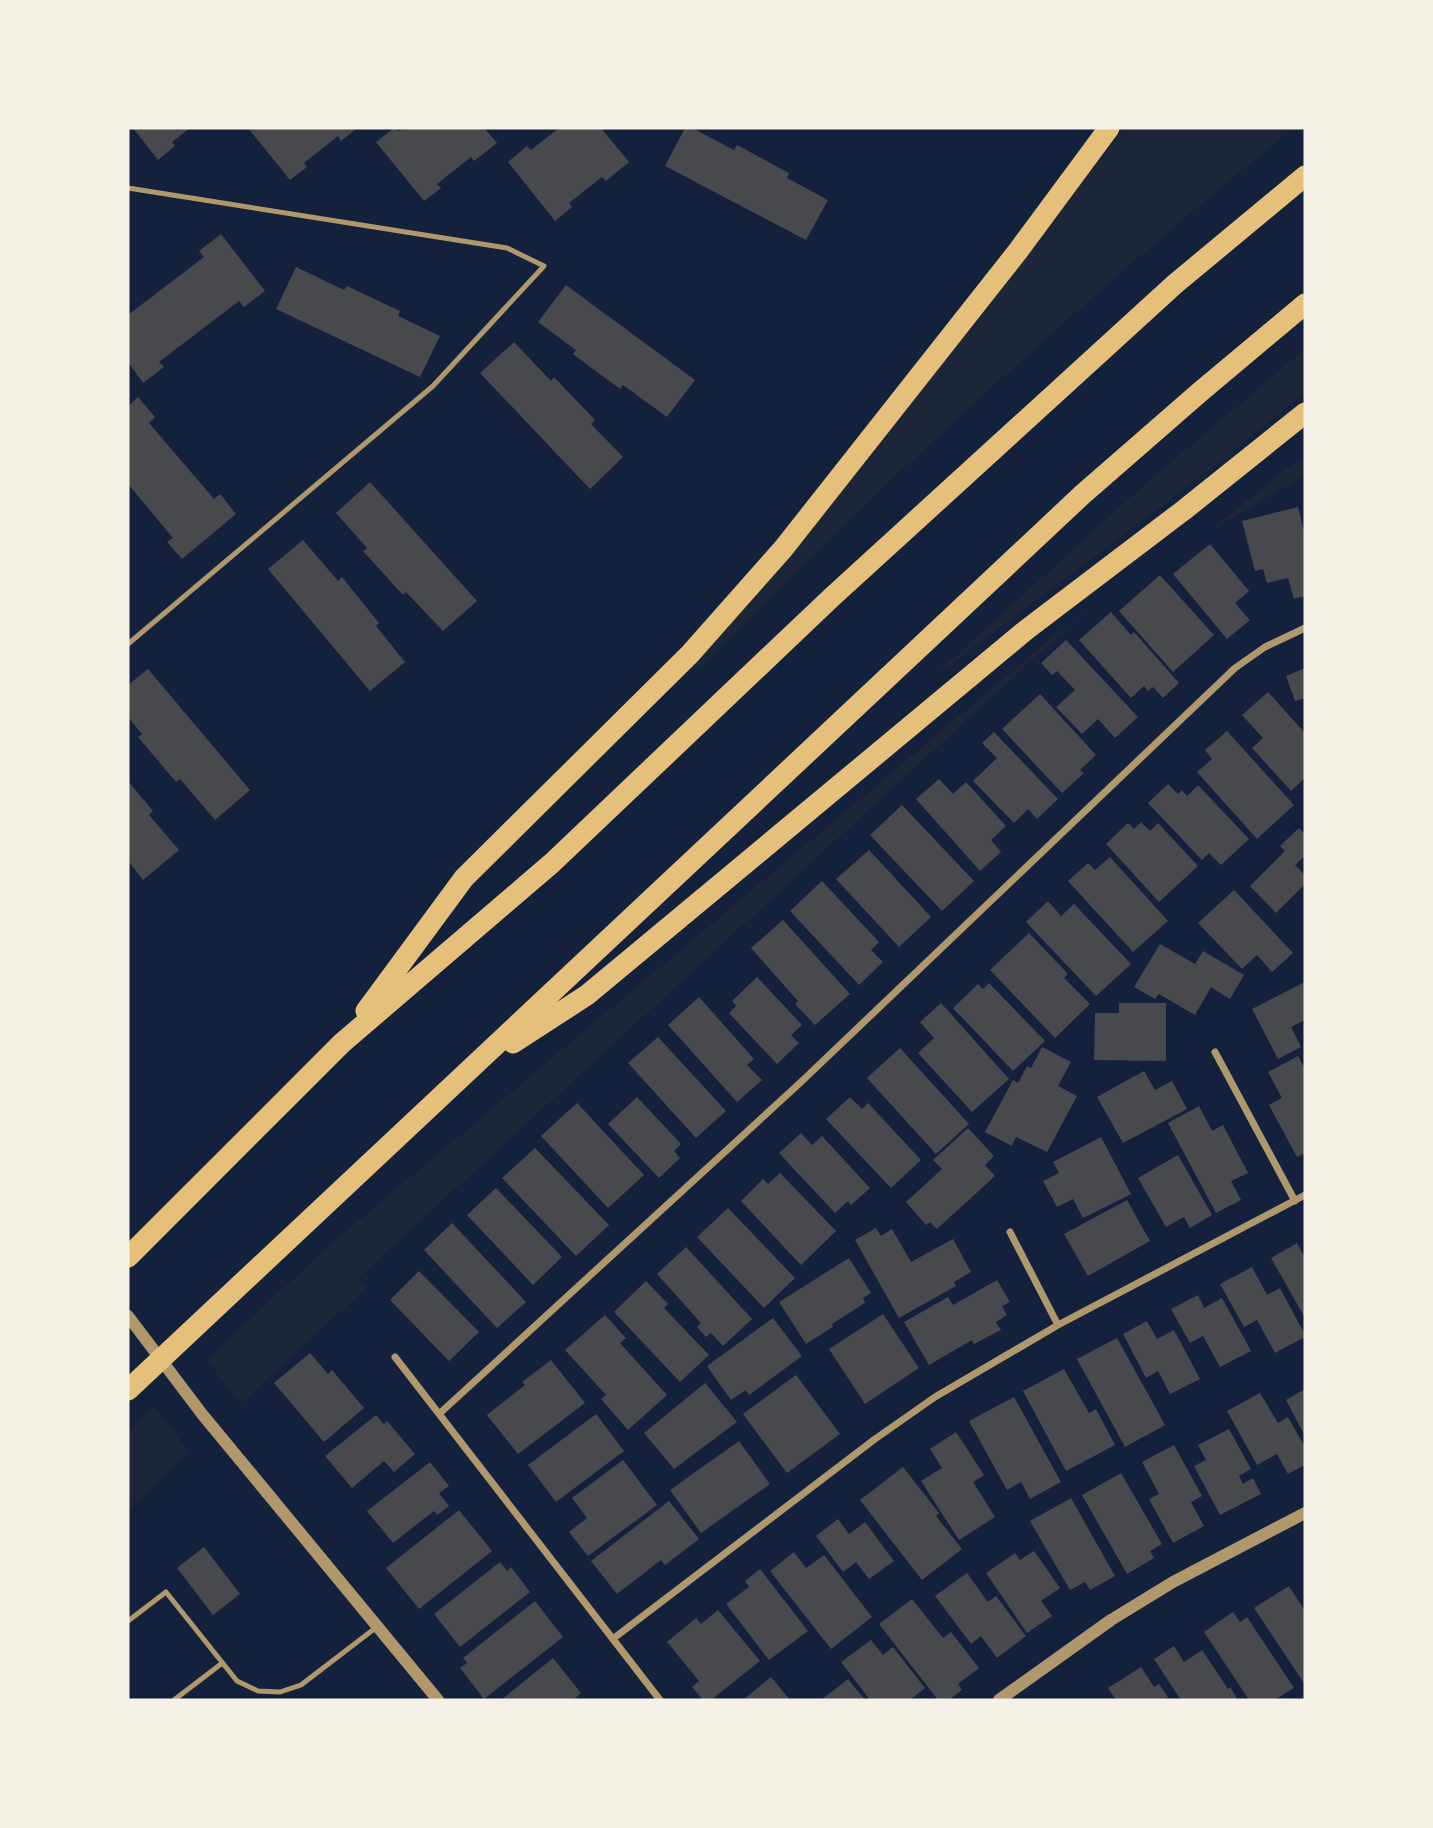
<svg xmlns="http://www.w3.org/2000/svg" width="1433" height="1828" viewBox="0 0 1433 1828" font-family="Inter,sans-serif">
  <rect width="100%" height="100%" fill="#14213d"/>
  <path fill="#1d2539" d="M1124 128H1294C1159 237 1029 351 903 469 834 534 767 602 699 669L694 664 967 333Z
    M1305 349V392L1232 453 925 684 1142 487Z
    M1305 454V475L1207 533Z
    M1102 596 358 1278 366 1288 240 1404 207 1360 324 1250Z
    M154 1406 189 1452 128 1511V1431Z"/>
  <path fill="#48494c" d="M133 128H190L172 142 175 146 158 160Z
    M248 128H357L341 141 338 136 304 163 307 167 290 180Z
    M394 128 399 131 403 128H484L497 143 474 161 471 157 437 184 441 188 424 201 376 142Z
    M559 128H601L629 162 606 181 602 177 569 203 572 207 555 221 508 162 527 146 531 150Z
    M685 128H692L734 150 737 145 789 173 787 178 828 200 806 240 665 166Z
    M221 234 265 291 244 307 239 301 159 362 164 367 143 383 128 362V315L204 257 199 251Z
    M296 267 344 290 347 286 400 311 398 316 440 336 420 377 276 309Z
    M566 285 695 380 667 417 623 385 620 389 573 354 576 350 538 322Z
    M514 342 551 381 554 377 595 420 591 424 623 457 590 489 480 373Z
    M138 397 155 417 149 423 214 499 220 494 236 514 182 559 167 542 173 538 128 484V406Z
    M370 482 477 601 443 631 406 592 403 595 363 551 367 548 336 513Z
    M1298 507 1305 535V596L1294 599 1288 578 1267 583 1263 569 1255 571 1242 521Z
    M303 540 338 581 342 577 379 623 376 626 405 662 370 691 268 569Z
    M1210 544 1249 591 1235 603 1250 620 1227 639 1173 574Z
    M1160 575 1214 635 1173 672 1119 611Z
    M1111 612 1131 635 1134 632 1179 683 1163 698 1153 687 1148 691 1144 686 1131 698 1079 640Z
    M1066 640 1138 717 1115 738 1098 719 1082 734 1056 707 1075 690 1057 671 1052 675 1041 663Z
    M1305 668V698L1295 701 1286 676Z
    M148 669 250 790 215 820 180 779 176 782 138 737 142 734 128 717V685Z
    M1268 692 1305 733V778L1291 791 1252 748 1263 738 1242 715Z
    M1040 694 1096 755 1080 770 1084 773 1062 793 1002 729Z
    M1227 731 1294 805 1257 839 1197 772 1212 759 1205 750Z
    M994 732 1058 799 1037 819 1028 809 1014 823 973 781 997 758 982 743Z
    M939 779 953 794 966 782 1006 826 991 840 1001 852 980 871 916 799Z
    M128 781 153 811 149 815 179 850 143 880 128 861Z
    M1168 784 1178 794 1182 790 1187 796 1198 785 1249 839 1221 865 1209 853 1202 860 1148 803Z
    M902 805 974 881 942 911 870 835Z
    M1141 822 1150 831 1158 823 1198 866 1159 902 1106 844 1128 823 1134 829Z
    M1299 828 1305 834V856L1295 865 1305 875V884L1276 913 1250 886 1285 851 1280 846Z
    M869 850 931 917 899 947 836 879Z
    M1110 857 1168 921 1133 952 1068 881 1088 863 1095 870Z
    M822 881 879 942 871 950 883 962 859 985 790 911Z
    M1234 890 1293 953 1272 972 1257 955 1242 969 1198 923Z
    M1048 901 1061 916 1074 904 1131 964 1096 996 1026 922Z
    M783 920 850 994 815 1025 795 1004 798 1001 751 948Z
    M1029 933 1068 974 1064 978 1090 1004 1055 1038 990 970Z
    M1160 944 1195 964 1203 951 1244 975 1230 999 1211 987 1195 1015 1159 994 1155 999 1134 987Z
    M757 977 802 1025 791 1035 799 1043 777 1064 729 1013 736 1006 732 1001Z
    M1305 982V1020L1291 1027 1301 1047 1278 1059 1252 1009Z
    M989 983 1045 1041 1013 1071 953 1008 978 984 983 989Z
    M699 997 754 1059 747 1065 762 1080 737 1102 668 1025Z
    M941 1003 1009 1079 972 1112 918 1053 934 1038 920 1022Z
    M1119 1003H1166V1061L1094 1060 1095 1013H1119Z
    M658 1037 726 1111 696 1138 628 1063Z
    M1042 1047 1071 1062 1058 1086 1077 1096 1047 1152 1016 1137 1012 1146 985 1132 1013 1080 1018 1083 1027 1066 1031 1068Z
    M900 1048 969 1124 936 1154 867 1078Z
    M1298 1056 1305 1069V1153L1297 1157 1269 1105 1282 1098 1268 1072Z
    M1144 1071 1155 1090 1172 1081 1187 1109 1123 1143 1097 1097Z
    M637 1097 681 1144 674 1151 680 1158 659 1178 608 1124Z
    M850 1097 862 1109 868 1103 921 1160 891 1188 826 1119Z
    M577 1103 644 1175 608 1208 541 1136Z
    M1199 1106 1212 1131 1223 1125 1248 1173 1231 1181 1241 1200 1216 1213 1168 1123Z
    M968 1128 994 1156 985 1165 995 1176 937 1229 930 1222 926 1225 906 1202 942 1169 933 1160Z
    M801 1133 812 1145 822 1136 870 1188 851 1205 848 1201 835 1213 779 1153Z
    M1101 1137 1131 1194 1083 1218 1073 1199 1057 1207 1043 1181 1059 1173 1053 1162Z
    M535 1148 609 1225 576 1256 502 1178Z
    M1178 1155 1212 1215 1190 1228 1184 1217 1166 1227 1138 1178Z
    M780 1173 836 1231 801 1265 741 1201 763 1179 768 1184Z
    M496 1188 562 1257 533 1285 467 1215Z
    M1127 1200 1150 1241 1088 1276 1064 1234Z
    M728 1208 795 1278 764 1308 697 1237Z
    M452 1223 526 1302 497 1328 424 1250Z
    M876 1228 881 1236 892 1229 911 1262 953 1239 971 1272 954 1282 956 1286 899 1318 855 1240Z
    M1297 1243 1305 1258V1318L1271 1258Z
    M686 1247 752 1319 723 1346 711 1333 706 1337 697 1327 701 1323 657 1274Z
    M849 1258 871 1293 863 1298 865 1303 832 1324 833 1327 806 1344 779 1302Z
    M1252 1267 1267 1295 1280 1288 1305 1335V1337L1275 1353 1257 1320 1244 1327 1220 1284Z
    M419 1271 479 1332 449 1361 390 1300Z
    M997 1280 1010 1302 1002 1306 1007 1315 996 1322 1001 1330 974 1344 972 1340 929 1365 904 1322 948 1297 953 1305Z
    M646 1281 668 1304 664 1308 709 1355 680 1382 614 1312Z
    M1198 1295 1204 1308 1222 1298 1251 1351 1220 1367 1203 1336 1190 1343 1171 1309Z
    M883 1314 919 1368 865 1404 829 1349Z
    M605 1315 626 1338 620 1343 667 1395 628 1430 601 1399 606 1395 565 1350Z
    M773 1318 802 1356 749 1395 746 1390 731 1400 707 1366Z
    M1147 1321 1157 1339 1174 1330 1200 1379 1170 1394 1158 1371 1146 1378 1123 1334Z
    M1117 1338 1165 1425 1125 1447 1077 1359Z
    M310 1353 328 1374 332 1370 364 1408 324 1442 274 1383Z
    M551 1360 585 1403 518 1454 487 1415 525 1385 522 1382Z
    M1064 1369 1089 1413 1096 1409 1115 1445 1066 1471 1023 1391Z
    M796 1375 840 1434 787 1473 743 1414Z
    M705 1383 737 1422 674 1469 644 1433Z
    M1305 1389V1436L1286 1400Z
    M1260 1393 1278 1423 1288 1417 1305 1447V1465L1288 1474 1277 1454 1257 1465 1227 1411Z
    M1014 1397 1061 1482 1030 1499 1021 1482 1007 1490 969 1421Z
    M596 1414 624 1451 556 1502 528 1465Z
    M376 1415 384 1424 387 1421 415 1454 394 1472 384 1461 352 1488 325 1456Z
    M1229 1429 1251 1469 1239 1476 1243 1484 1253 1478 1261 1494 1220 1515 1194 1466 1206 1460 1198 1445Z
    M956 1432 984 1475 973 1482 995 1517 959 1540 921 1481 942 1468 930 1449Z
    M739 1441 770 1484 701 1533 670 1490Z
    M1174 1445 1202 1496 1191 1502 1204 1526 1173 1543 1149 1499 1159 1494 1142 1462Z
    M623 1460 657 1505 588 1556 569 1532 587 1518 572 1498Z
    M430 1462 449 1486 439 1493 449 1506 437 1515 434 1511 393 1543 367 1511Z
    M903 1467 939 1513 936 1516 962 1549 922 1580 860 1500Z
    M1121 1473 1162 1544 1150 1551 1154 1558 1127 1574 1082 1495Z
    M1071 1498 1115 1576 1090 1590 1085 1582 1070 1590 1030 1521Z
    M669 1501 699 1539 665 1565 661 1560 617 1594 591 1561Z
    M459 1510 492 1551 419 1609 386 1568Z
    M838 1519 849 1534 865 1522 894 1561 869 1579 856 1562 843 1572 816 1536Z
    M204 1547 240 1594 213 1615 177 1568Z
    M1034 1551 1060 1588 1041 1601 1052 1616 1027 1633 986 1573 1015 1553 1020 1560Z
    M794 1552 806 1568 824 1555 872 1617 831 1649 770 1571Z
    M500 1562 507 1571 511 1567 530 1592 460 1647 434 1614Z
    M760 1569 808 1631 769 1660 726 1604 749 1587 745 1581Z
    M967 1573 988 1602 996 1596 1026 1636 997 1658 981 1636 971 1644 935 1596Z
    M1289 1586 1305 1611V1685L1254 1608Z
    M912 1599 943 1638 951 1632 979 1668 958 1684 962 1690 949 1700H938L879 1624Z
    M535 1601 563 1637 484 1699 460 1668 467 1663 463 1658Z
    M718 1610 760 1661 711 1700H703L692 1687 699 1681 667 1642 696 1618 701 1624Z
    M1233 1612 1240 1622 1247 1617 1294 1688 1274 1700H1249L1204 1632Z
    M871 1640 883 1655 893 1647 925 1688 910 1700H870L841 1662Z
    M1174 1646 1184 1662 1202 1650 1228 1689 1230 1687 1238 1700H1181L1154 1659Z
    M553 1658 581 1693 573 1700H501Z
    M1141 1667 1154 1687 1159 1684 1168 1697 1163 1700H1116L1108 1688Z
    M771 1677 790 1700H743Z
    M848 1679 865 1700H821Z"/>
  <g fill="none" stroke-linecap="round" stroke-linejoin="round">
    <path stroke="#b1986c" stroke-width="5" d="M128 188 507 248 544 266 433 386 128 644
      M128 1621 166 1592 237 1681 258 1691 280 1692 301 1685 378 1626
      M174 1700 221 1664"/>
    <path stroke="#b1986c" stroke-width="7" d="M1215 1052 1295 1201
      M1010 1232 1058 1325
      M395 1357 660 1700
      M439 1414 801 1082 1235 668 1265 647 1305 628
      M614 1638 875 1439 935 1397 1058 1325 1305 1195"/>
    <path stroke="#b1986c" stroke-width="12" d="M128 1316 202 1414 438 1700
      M999 1700 1111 1620 1173 1582 1305 1513"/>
    <path stroke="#e5c07b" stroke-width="21" d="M366 1011 464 878 690 654 783 549 1018 251 1109 128
      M513 1043 587 995 1026 630 1184 510 1305 413
      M128 1257 342 1043 552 863 832 597 1175 284 1305 176
      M128 1390 1083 494 1200 392 1305 304"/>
  </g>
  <rect width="1433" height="1828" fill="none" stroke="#f6f1e7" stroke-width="259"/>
</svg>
